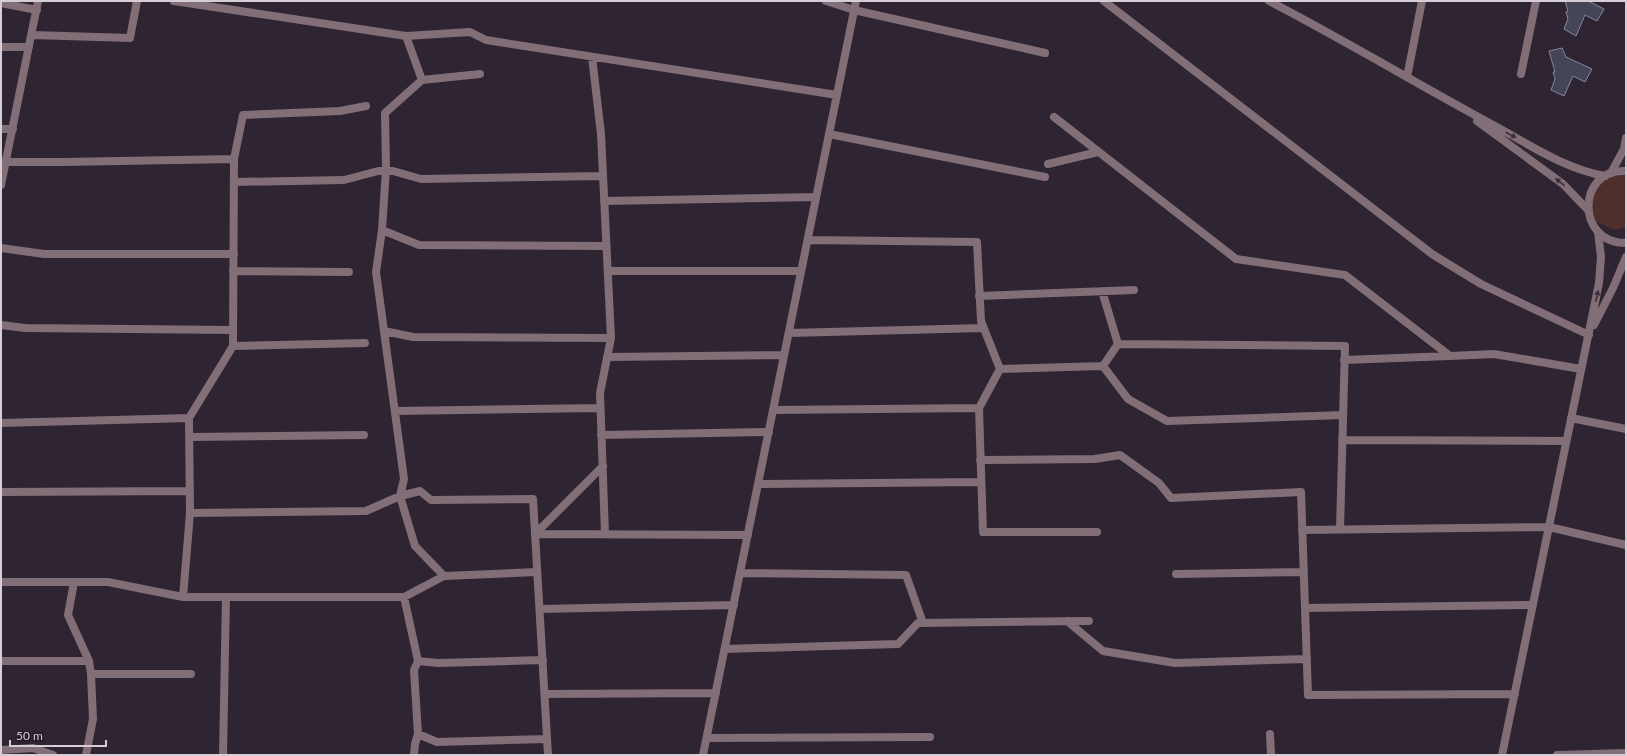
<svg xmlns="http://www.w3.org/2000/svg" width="1627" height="756" viewBox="0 0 1627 756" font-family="Lato,sans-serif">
  <rect width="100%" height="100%" fill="#2e2432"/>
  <path fill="#4f2f2c" d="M1626 175V227L1615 230 1590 219 1588 198 1605 176Z"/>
  <path fill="#444556" stroke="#86879b" d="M1565 1H1588L1604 9 1597 21 1585 15 1576 36 1564 29 1568 19 1566 12 1568 11Z
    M1562 48 1566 57 1592 69 1585 82 1573 76 1564 96 1551 90 1555 79 1553 72H1555L1549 51Z"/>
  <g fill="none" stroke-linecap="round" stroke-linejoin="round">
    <path stroke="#816e76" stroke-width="8" d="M174 1 406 36
      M826 1 854 10 1045 53
      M1104 1 1432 254 1481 284 1589 335
      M1 3 37 10
      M32 35 130 38 137 1
      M1 47H29
      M592 57 601 134 611 338 600 393 605 534
      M480 74 422 80 385 113 386 169 382 230 376 272 404 479 400 496 420 491 431 500 533 499 548 755
      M1521 74 1536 1
      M1407 77 1422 1
      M422 80 406 36 470 32 486 40 837 95
      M1054 117 1236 259 1345 275 1450 356 1494 354 1581 369
      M1 129H13
      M829 134 1045 177
      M6 162H62L234 159
      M1048 164 1098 152
      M1611 173 1624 149 1626 138
      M234 182 344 180 386 169 421 179 603 176
      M1 185 38 1
      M604 201 816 197
      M382 230 419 245 606 246
      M808 240 977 242 981 321 1000 369 979 408 983 532H1097
      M1 248 44 254H234
      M233 271 349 272
      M608 271H801
      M1102 291 1118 344
      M979 296 1134 290
      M1 325 25 328 233 330
      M1594 325 1613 288 1626 257
      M384 331 413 337 611 338
      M789 333 983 328
      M1118 344 1345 346 1340 529
      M1118 344 1103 366 1128 399 1167 421 1343 415
      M233 346 365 343
      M607 357 784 355
      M1344 360 1450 356
      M1000 369 1103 366
      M773 410 979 408
      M395 411 600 408
      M1571 418 1626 429
      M1 423 189 418
      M601 435 769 432
      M190 437 364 435
      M1342 440 1566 441
      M980 460 1095 459 1120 455 1159 483 1171 498 1301 492 1308 695 1515 694
      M758 484 981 482
      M1 492 190 491
      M190 513 366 511 400 496 415 546 444 576
      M1302 530 1549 527 1626 545
      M535 534 748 535
      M535 534 603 466
      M740 573 906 575 923 623
      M1176 574 1304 572
      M1 582H108L183 597H404L444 576 537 572
      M74 582 68 615 89 661 91 674 93 719 86 755
      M183 597 190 513 189 418 233 346 234 159 243 115 340 111 366 106
      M404 597 418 661 414 670 418 734 415 744 414 755
      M1305 608 1533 605
      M540 609 734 605
      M1067 621 1103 651 1175 663 1307 659
      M725 649 898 644 918 623 1089 621
      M1 661H89
      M418 661 438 663 543 660
      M91 674H191
      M545 694 716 693
      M418 734 437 742 547 739
      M1270 734 1271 755
      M707 738 930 737
      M1 750 33 748 53 755
      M223 755 226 597
      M703 755 856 1
      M1502 755 1599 283 1601 257 1598 232
      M1557 755 1626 753"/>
    <path stroke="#816e76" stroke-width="8" d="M1269 1C1346 41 1419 85 1495 126 1530 145 1565 169 1605 176
      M1477 121 1563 184 1588 210
      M1626 171C1577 168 1575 243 1626 243"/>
  </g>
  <defs><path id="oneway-solid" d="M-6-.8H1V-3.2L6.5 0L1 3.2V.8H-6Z"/></defs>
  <g fill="#3b2f3c">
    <use href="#oneway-solid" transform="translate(1511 135) rotate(28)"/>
    <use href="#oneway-solid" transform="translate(1560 182) rotate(-141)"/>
    <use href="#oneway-solid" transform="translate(1597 296) rotate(-78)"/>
  </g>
  <rect width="1627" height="756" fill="none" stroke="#d5ced7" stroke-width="4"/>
  <path d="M10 740v6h96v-6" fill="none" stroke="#d5ced7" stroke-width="2"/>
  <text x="16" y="740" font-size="12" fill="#d5ced7" stroke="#241a28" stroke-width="3" paint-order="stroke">50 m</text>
</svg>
